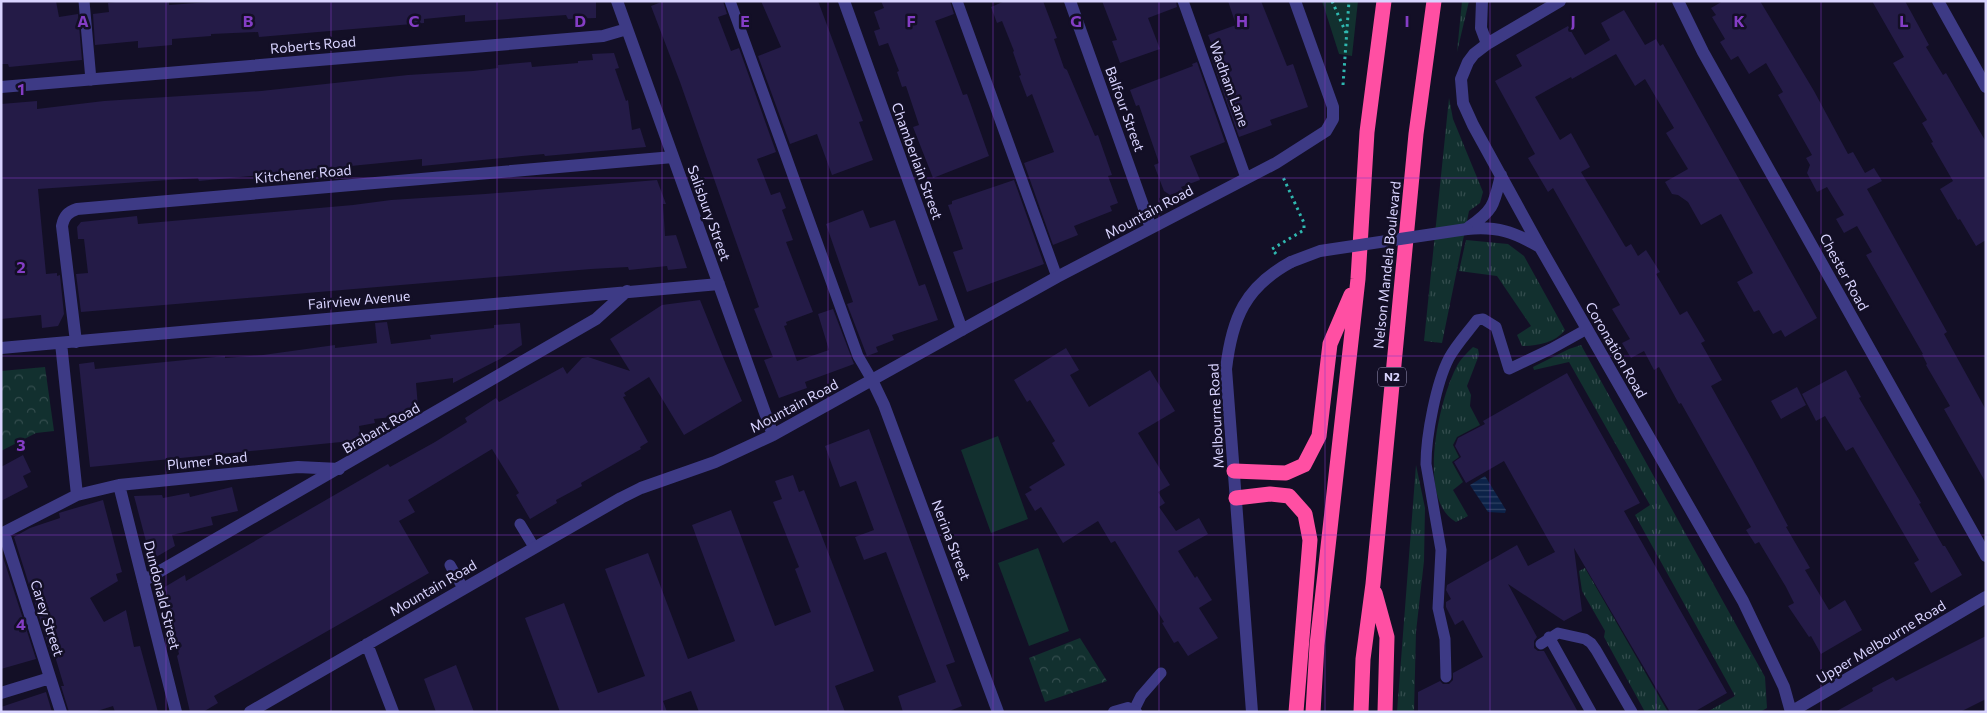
<svg xmlns="http://www.w3.org/2000/svg" width="1987" height="713" viewBox="0 0 1987 713" font-family="Commissioner,sans-serif">
  <defs>
    <pattern id="grass-tufts" width="24" height="20" patternUnits="userSpaceOnUse" patternTransform="scale(1.25)"><rect width="24" height="20" fill="#12302f"/><path d="M3 7l-1-3M5 7V3M7 7l1-3M15 17l-1-3M17 17v-4M19 17l1-3" fill="none" stroke="#344d4e"/></pattern>
    <pattern id="park-crowns" width="20" height="18" patternUnits="userSpaceOnUse" patternTransform="scale(1.25)"><rect width="20" height="18" fill="#12302f"/><path d="M2 6a3 3 0 1 1 6 0M12 15a3 3 0 1 1 6 0" fill="none" stroke="#344d4e"/></pattern>
    <pattern id="water-rules" width="6" height="5" patternUnits="userSpaceOnUse" patternTransform="scale(1.25)"><rect width="6" height="5" fill="#0c2248"/><path d="M0 2.5h6" fill="none" stroke="#2f4163"/></pattern>
  </defs>
  <rect width="100%" height="100%" fill="#130f26"/>
  <path fill="url(#grass-tufts)" d="M1462 1H1469L1457 52Z
    M1449 98 1453 119 1483 192 1480 203 1469 211 1442 343 1424 341Z
    M1466 240 1508 244 1524 256 1565 330C1555 343 1537 346 1522 346L1517 335 1531 326 1497 276 1459 271Z
    M1581 345 1765 677 1767 708 1760 712H1707L1735 696 1635 515 1650 505 1569 362 1534 370 1533 367 1569 349Z
    M1473 347 1478 349 1479 355 1467 386 1471 395 1470 406 1480 425 1457 437 1453 445 1459 457 1452 462 1463 482 1453 490 1468 516 1456 522C1416 500 1439 400 1456 368 1460 359 1467 353 1473 347Z
    M1416 465 1425 508 1424 561 1416 632 1414 712H1397Z
    M1585 568 1668 712H1645L1604 637 1605 631 1582 591 1579 571Z"/>
  <path fill="url(#park-crowns)" d="M45 367 54 431 36 433 1 451V371Z
    M1080 638 1107 681 1045 702 1029 658Z"/>
  <path fill="#12302f" d="M1322 1H1358L1352 56 1339 54Z
    M998 436 1028 519 991 533 961 450Z
    M1038 548 1069 631 1029 646 998 563Z"/>
  <path fill="url(#water-rules)" d="M1485 476 1506 510 1505 513 1488 512 1470 485Z"/>
  <path fill="#241b47" d="M1 1H56L59 17 78 14 82 60 9 67 8 64H1Z
    M123 1H169V5L223 1H596V18L568 19 566 15 465 22V15L424 19V23L259 37 258 32 211 34V36L172 39V45L138 48V41L95 45 93 14 109 12 108 3Z
    M664 1H723L727 14 718 17 731 51 739 48 776 152 757 159 771 195 780 192 786 208 782 210 793 240 786 242 813 312 786 322 787 325 784 326 797 361 829 350 818 314 833 309 854 364 805 382 807 388 779 398 764 360 773 357 754 309 759 307 680 82 651 6Z
    M761 1H818L863 121 859 122 873 160 832 175 817 134 790 144 758 56 781 47Z
    M881 1H950L954 14 935 21 963 95 967 94 989 156 933 178 913 127 919 125 906 86 902 87 897 72 899 71 888 43 879 46 874 31 880 29 874 12 884 8Z
    M1005 1H1043L1057 38 1054 39 1064 68 1067 70 1095 136 1098 135 1112 175 1108 176 1118 203 1110 206 1112 211 1074 226 1078 235 1053 245 1024 163 1054 152 1032 94 1027 97 1019 76 1021 75 1013 52 1014 51 1002 21 997 23 991 7Z
    M1102 1H1176L1177 7 1148 18 1160 49 1120 63 1112 41 1117 40Z
    M1228 1H1261L1287 66 1293 64 1308 107 1270 120 1272 125 1239 137 1211 57 1216 55 1208 35 1236 25Z
    M1723 1H1760L1814 91 1848 154 1853 152 1865 173 1874 168 1882 181 1867 189 1947 332 1944 334 1986 410V483L1944 409 1950 406 1926 365 1927 364 1922 354H1923L1866 255 1872 252 1857 226 1844 233 1836 219 1844 215 1827 187 1817 192 1807 173 1810 165 1806 158 1812 155 1778 95 1783 92 1766 63 1749 74 1738 56 1731 60 1720 42 1725 39 1712 17 1716 15 1711 8Z
    M1872 1H1905L1929 45 1926 47 1943 75 1946 73 1986 142V240L1976 246 1960 219 1958 220 1940 189 1953 181 1931 143 1933 142 1922 123 1927 120 1893 63 1904 57Z
    M1624 10 1645 45 1656 39 1660 46 1663 44 1817 318 1785 337 1781 330 1773 334 1759 310 1754 312 1737 282 1753 273 1721 214 1701 225 1688 202 1678 195 1672 194 1665 182 1688 169 1666 133 1674 128 1645 79 1635 86 1616 54 1572 79 1571 77 1535 97 1560 140 1571 133 1590 167 1581 172 1625 246 1626 247 1631 244 1638 256 1646 250 1660 272 1656 274 1680 315 1687 311 1705 341 1701 343 1722 380 1711 386 1752 459 1788 526 1786 527 1810 568 1805 570 1829 610 1845 600 1862 630 1821 654 1811 636 1809 637 1788 606 1794 603 1786 587 1759 542 1755 544 1746 530 1751 527 1681 403 1679 404 1659 367 1654 370 1644 351 1631 358 1622 343 1630 339 1612 309 1620 305 1553 188 1548 192 1528 158 1535 154 1495 81 1522 66 1516 55 1568 26 1585 55 1610 40 1601 23Z
    M614 53 619 68 615 69 626 101 628 100 632 130 640 128 646 147 545 156 544 154 522 156 422 166V159L199 181 198 178 38 189 46 274 57 273V276L60 275 64 314 58 326 42 328 41 315 1 319V104L37 101V109L104 101 261 91 408 75 473 71 498 68V65L531 62 532 67 578 63V61L593 60 592 54Z
    M1197 62 1225 142 1190 156 1200 180 1181 187 1183 190 1170 195 1164 191 1154 165 1159 163 1139 105 1136 106 1130 90 1193 66 1192 64Z
    M657 180 666 204H663L665 236 676 235 687 268 668 270 667 266 629 270 628 267 591 269 81 312 76 274 88 273 84 239H78L77 227 81 222 137 216 138 224 353 205 391 200 485 194Z
    M1014 180 1044 264 967 292 953 252 963 249 948 205 952 204V201Z
    M863 210 870 228 895 220 919 286 925 284 938 320 892 335 894 340 876 347 878 352 867 356 847 304 853 302 826 224Z
    M700 300 723 357 742 401 684 435 649 377 624 393 626 396 623 397 648 442 640 447 641 449 581 483 582 486 556 500 557 503 530 519 516 495 519 493 492 449 408 500 415 512 399 521 429 573 214 696 218 703 203 712H190L177 656 179 654 163 588 185 575 186 581 388 464 390 467 435 442 467 422 465 418 496 398 499 402 563 367 567 374 582 358 588 357 630 371 610 339 662 305Z
    M387 322 391 344 431 339 430 335 494 328V325L520 323 522 345 500 359 453 383V378L416 383 418 407 408 411V413H401V416L374 419 375 423 359 426 361 440 90 467 79 364 94 362 95 369 225 356V358L263 355 335 345V348L377 343 375 323Z
    M1066 348 1079 370 1070 375 1089 407 1150 370 1175 411 1138 433 1170 485 1158 492 1165 503 1159 507 1176 531 1199 518 1208 534 1178 551 1195 578 1197 576 1212 600 1199 608 1218 638 1188 656 1178 641 1174 643 1162 623 1164 622 1115 541 1111 543 1098 521 1063 543 1041 507 1035 511 1025 494 1032 490 1029 487 1065 465 1052 443 1055 441 1030 400 1027 402 1014 380Z
    M1846 370 1861 397 1859 398 1921 503 1919 504 1943 546H1945L1962 575 1931 593 1914 563 1919 560 1853 447 1846 451 1825 416 1816 421 1802 394Z
    M1567 373 1640 503 1624 511 1727 693 1694 712H1670L1574 548 1582 611 1564 621 1508 584 1537 637 1534 641V648L1538 651H1544L1578 712H1418V692L1440 681 1443 684H1449L1453 680V673L1483 657 1463 620 1455 625 1446 607V602L1451 599 1446 590 1447 585 1517 545 1528 566 1555 552 1504 461 1466 483 1454 462 1461 457 1455 446 1458 438 1485 424 1483 421Z
    M1797 387 1806 405 1781 419 1771 401Z
    M869 429 955 662 946 665 962 706 947 712H903L898 696 936 682 886 552 864 560 855 537 874 530 856 481 840 487 825 446Z
    M23 455 31 472 23 476 28 487 1 501V467Z
    M793 475 799 492 804 490 874 671 835 686 845 712H699L691 691 663 701 667 712H560L525 618 564 603 598 693 645 676 605 569 648 553 688 659 735 641 692 525 731 510 775 626 811 612 795 569 799 567 773 502 782 499 775 481Z
    M232 487 238 511 211 517 213 525 172 535 175 546 151 560 134 496 162 495 163 498 189 493 190 497Z
    M103 500 122 572 116 574 118 581 90 598 104 622 126 610 134 647 140 646 158 712H115L113 706 94 712H69L61 686H64L54 653 51 654 14 537 30 528 60 518 59 513 62 512Z
    M1 551 36 659 1 669Z
    M1986 636V699L1960 712H1835L1873 691 1872 688 1893 677 1896 681Z
    M456 665 474 712H436L424 679Z
    M46 692 52 712H1V707Z"/>
  <g fill="none" stroke-linecap="round" stroke-linejoin="round">
    <path stroke="#2fb8b0" stroke-width="3" stroke-dasharray="2.5 4" stroke-linecap="butt" d="M1332 1 1346 33
      M1343 85 1349 1
      M1276 254 1272 249 1304 230V223L1283 177"/>
    <path stroke="#3d3a85" stroke-width="11" d="M84 1 91 80
      M730 1 858 356 872 380
      M957 1 1057 277
      M1183 1 1246 178
      M520 524 534 547
      M450 565 463 588
      M1549 637 1591 712
      M1541 644 1558 633 1585 639 1591 643 1596 650 1632 712
      M1446 677 1445 639 1438 608 1441 550 1426 464C1426 436 1436 383 1449 358 1456 345 1468 332 1477 320L1483 319 1496 327 1509 369 1551 349 1587 329
      M1134 710 1141 696 1161 673"/>
    <path stroke="#3d3a85" stroke-width="12" d="M617 1 773 435
      M844 1 962 330
      M1070 1 1151 228
      M1482 1 1481 28 1487 44
      M1560 1 1487 44 1474 54 1468 62 1461 79 1463 103 1473 125 1540 247 1743 601 1784 687 1791 712
      M1678 1 1703 52 1986 556
      M1938 1 1986 87
      M1 87 603 36 627 29
      M1469 227C1494 210 1494 204 1501 175
      M1467 229C1497 226 1514 232 1540 247
      M76 342 62 226C64 216 68 212 77 209L673 157
      M61 343 77 495
      M1 348 719 284
      M872 380 884 405 998 712
      M119 485 176 712
      M4 533 61 712
      M1 534 77 495 119 485 298 467 339 469
      M143 581 596 319 627 291
      M367 644 393 712
      M1 693 50 678
      M250 712 621 498 641 488 715 462 773 435 1057 277 1276 163 1326 131 1333 119V107L1295 1
      M1114 712 1128 708 1136 712
      M1252 712 1226 369C1232 318 1245 287 1291 262
      M1791 712 1986 597"/>
    <path stroke="#ff4fa3" stroke-width="15" d="M1234 471 1286 473 1304 465 1319 436 1330 344 1351 295
      M1236 498 1270 494 1289 496 1305 514 1310 540 1296 712
      M1375 593 1387 637 1385 712
      M1313 712 1317 645 1358 279 1367 132 1384 1
      M1361 712 1363 659 1373 584 1416 134 1434 1"/>
    <path stroke="#3d3a85" stroke-width="12" d="M1291 262 1320 251 1467 229"/>
  </g>
  <path fill="none" stroke="#843dc5" stroke-width="1" stroke-opacity="0.55" d="M166 1V712M331 1V712M497 1V712M662 1V712M828 1V712M993 1V712M1159 1V712M1325 1V712M1490 1V712M1656 1V712M1821 1V712M1 178H1986M1 356H1986M1 535H1986"/>
  <g text-anchor="middle" stroke-width="5" stroke-linejoin="round" paint-order="stroke">
    <rect fill="#130f26" stroke="#9e99be" stroke-width="1" x="1378" y="367.5" width="28" height="19" rx="4"/>
    <g font-size="12" font-weight="bold" fill="#d9d4ff">
      <text x="1392" y="381">N2</text>
    </g>
    <g font-size="14" fill="#d9d4ff" stroke="#130f26">
      <text transform="translate(313 45) rotate(-5)" y="5">Roberts Road</text>
      <text transform="translate(1229 84) rotate(70)" y="5">Wadham Lane</text>
      <text transform="translate(1125 109) rotate(70)" y="5">Balfour Street</text>
      <text transform="translate(917 161) rotate(70)" y="5">Chamberlain Street</text>
      <text transform="translate(303 174) rotate(-5)" y="5">Kitchener Road</text>
      <text transform="translate(1149 212) rotate(-28)" y="5">Mountain Road</text>
      <text transform="translate(709 213) rotate(70)" y="5">Salisbury Street</text>
      <text transform="translate(1387 265) rotate(-84)" y="5">Nelson Mandela Boulevard</text>
      <text transform="translate(1844 272) rotate(61)" y="5">Chester Road</text>
      <text transform="translate(359 300) rotate(-5)" y="5">Fairview Avenue</text>
      <text transform="translate(1616 350) rotate(60)" y="5">Coronation Road</text>
      <text transform="translate(794 406) rotate(-28)" y="5">Mountain Road</text>
      <text transform="translate(1216 416) rotate(-93)" y="5">Melbourne Road</text>
      <text transform="translate(381 428) rotate(-30)" y="5">Brabant Road</text>
      <text transform="translate(207 461) rotate(-6)" y="5">Plumer Road</text>
      <text transform="translate(951 540) rotate(69)" y="5">Nerina Street</text>
      <text transform="translate(433 588) rotate(-30)" y="5">Mountain Road</text>
      <text transform="translate(162 595) rotate(76)" y="5">Dundonald Street</text>
      <text transform="translate(47 618) rotate(72)" y="5">Carey Street</text>
      <text transform="translate(1881 642) rotate(-31)" y="5">Upper Melbourne Road</text>
    </g>
  </g>
  <g font-size="16" text-anchor="middle" font-weight="bold" fill="#843dc5" stroke="#130f26" stroke-width="5" stroke-linejoin="round" paint-order="stroke">
    <text x="83" y="27">A</text>
    <text x="248" y="27">B</text>
    <text x="414" y="27">C</text>
    <text x="580" y="27">D</text>
    <text x="745" y="27">E</text>
    <text x="911" y="27">F</text>
    <text x="1076" y="27">G</text>
    <text x="1242" y="27">H</text>
    <text x="1407" y="27">I</text>
    <text x="1573" y="27">J</text>
    <text x="1739" y="27">K</text>
    <text x="1904" y="27">L</text>
    <text x="21" y="95">1</text>
    <text x="21" y="273">2</text>
    <text x="21" y="451">3</text>
    <text x="21" y="630">4</text>
  </g>
  <rect width="1987" height="713" fill="none" stroke="#d9d4ff" stroke-width="5"/>
</svg>
